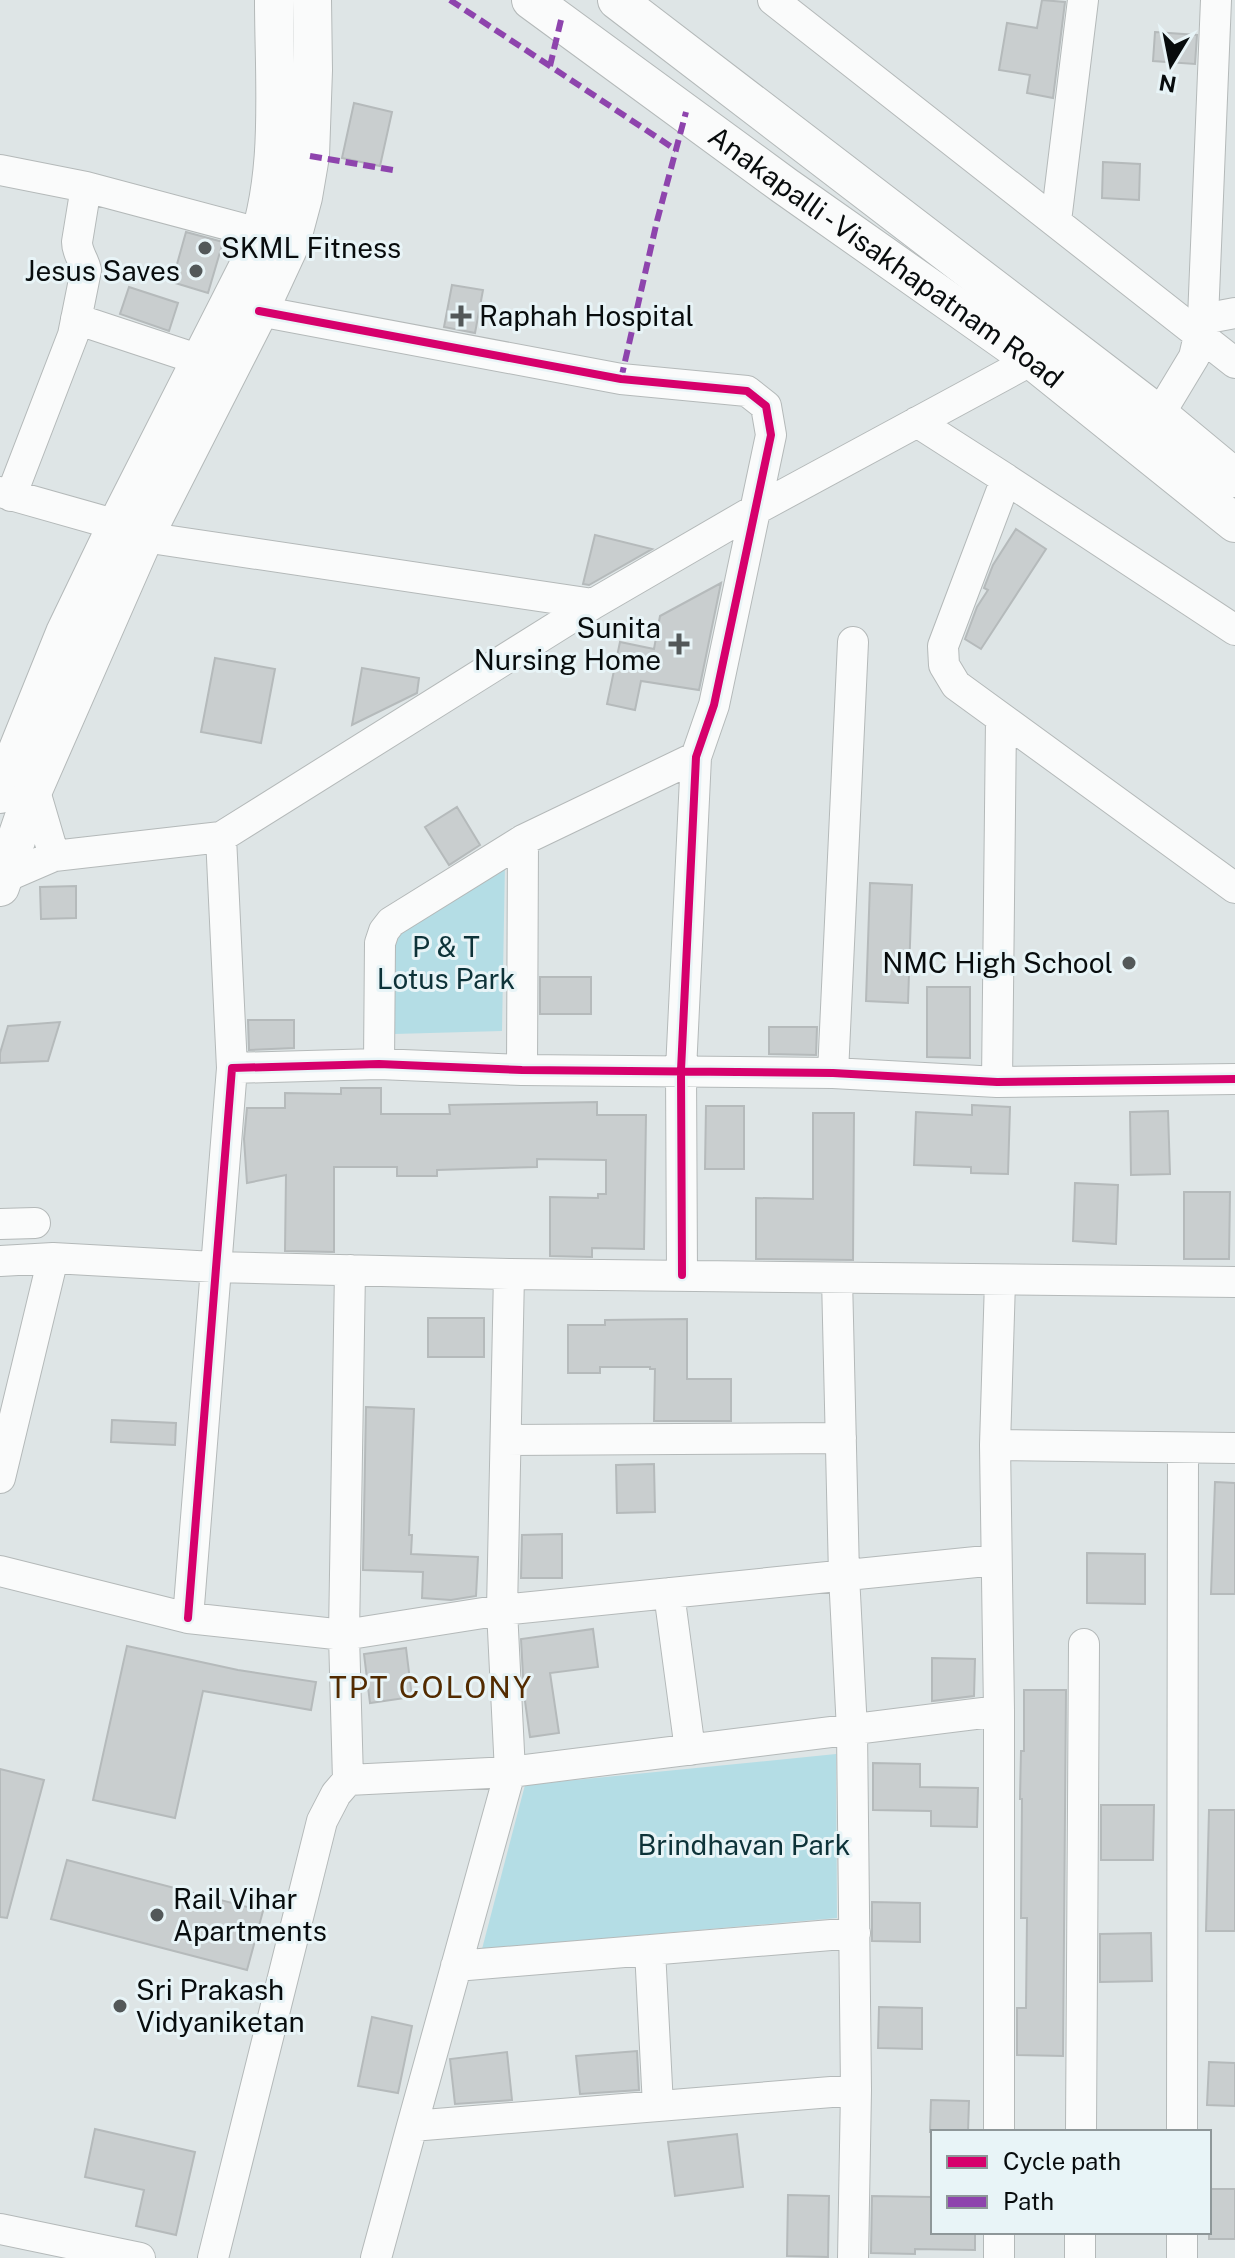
<svg xmlns="http://www.w3.org/2000/svg" width="1235" height="2258" viewBox="0 0 1235 2258" font-family="'Public Sans',sans-serif">
  <rect width="100%" height="100%" fill="#dee5e6"/>
  <path fill="#b4dde5" d="M505 863 502 1031 394 1034 390 933Z
    M836 1754 837 1918 482 1949 525 1785Z"/>
  <path fill="#c9cecf" stroke="#b5babb" stroke-width="2" d="M1042 0 1065 2 1053 98 1027 93 1030 75 999 70 1007 23 1037 28Z
    M1155 32 1197 35 1195 64 1153 61Z
    M354 103 392 112 380 166 342 158Z
    M1103 162 1140 164 1139 200 1102 198Z
    M186 232 223 242 208 293 172 282Z
    M452 285 483 290 475 333 444 327Z
    M129 287 178 303 169 331 120 314Z
    M1016 529 1046 549 981 649 965 639 977 607 988 590 984 588 993 565Z
    M595 535 652 549 589 585 583 584Z
    M721 583 699 690 641 681 635 710 607 704 620 642 654 649 660 616Z
    M215 658 275 669 261 743 201 732Z
    M362 668 419 678 417 693 352 725Z
    M457 807 480 845 449 865 425 827Z
    M870 883 912 885 908 1003 866 1001Z
    M76 886V918L41 919 40 887Z
    M540 977H591V1014H540Z
    M927 987H970V1058L927 1057Z
    M248 1020H294V1048L249 1050Z
    M60 1022 48 1061 0 1063V1053L8 1026Z
    M769 1027H817L816 1055 769 1054Z
    M341 1088H381V1114H450L449 1105 597 1102V1115H646L644 1249 592 1248V1257L550 1256V1197L598 1198V1194H606V1160L537 1159V1167L437 1170V1176H397V1167H334V1252L285 1251 286 1175 247 1183 244 1139 247 1108H285V1093L341 1094Z
    M972 1105 1010 1107 1008 1174 971 1173V1167L914 1165 916 1112 972 1115Z
    M706 1106H744V1169H705Z
    M1168 1111 1170 1174 1131 1175 1130 1112Z
    M813 1113H854L853 1260 756 1259V1198L813 1199Z
    M1075 1183 1118 1185 1116 1244 1073 1241Z
    M1184 1192H1230L1229 1259H1184Z
    M428 1318H484V1357H428Z
    M687 1319V1379H731V1421H654L655 1369H650V1367H600V1373H568V1325H605V1320Z
    M366 1407 414 1409 409 1535H412L411 1554 478 1557 476 1596 451 1600 422 1598 423 1572 363 1570Z
    M112 1420 176 1423 175 1445 111 1442Z
    M654 1464 655 1512 617 1513 616 1465Z
    M1215 1482 1235 1483V1594H1211Z
    M562 1534V1578H521L522 1535Z
    M1087 1553 1145 1554V1604L1087 1603Z
    M593 1629 598 1667 550 1673 559 1733 530 1737 524 1694 521 1639Z
    M127 1646 238 1670 316 1682 311 1710 203 1691 175 1818 93 1800Z
    M406 1648 412 1697 370 1703 364 1654Z
    M932 1658 975 1659 974 1696 932 1701Z
    M1024 1690H1066L1063 2056 1017 2055V2008H1026L1027 1918H1021L1022 1799H1020L1021 1751H1024Z
    M873 1763 920 1764V1787L978 1788 977 1827 931 1826V1811L873 1810Z
    M0 1769 44 1780 7 1918 0 1917Z
    M1101 1805H1154L1153 1860H1101Z
    M1209 1810H1235V1931H1206Z
    M67 1860 263 1911 247 1970 51 1919Z
    M872 1902 920 1903V1942L872 1941Z
    M1151 1933 1152 1981 1100 1982V1934Z
    M879 2007 922 2008V2049L878 2048Z
    M372 2017 412 2026 398 2093 358 2086Z
    M637 2051 639 2090 580 2094 576 2056Z
    M507 2052 512 2100 455 2104 450 2059Z
    M1209 2062 1235 2063V2106L1207 2105Z
    M931 2100 969 2101 968 2132H930Z
    M95 2129 195 2152 176 2235 136 2226 144 2190 85 2177Z
    M737 2134 743 2187 675 2196 668 2142Z
    M1209 2189H1235V2239H1209Z
    M788 2195 829 2196 828 2257 787 2256Z
    M872 2196 933 2197V2232H975V2250L915 2249V2254L871 2253Z"/>
  <g fill="none" stroke-linecap="round" stroke-linejoin="round">
    <defs>
      <path id="minor" d="M773 0 1235 363
        M0 170 86 187 281 239
        M1056 221 1083 0
        M259 311 621 379 747 391 766 406 771 435 714 705 696 757 681 1070 682 1275
        M76 319 200 360
        M1203 319 1216 0
        M1159 415 1194 357 1203 319 1235 313
        M917 422 1006 479
        M0 492 117 525 144 537 593 604
        M11 496 73 335 86 270C84 260 77 253 77 242L86 187
        M1235 630 1006 479 943 646 944 665 956 685 1235 888
        M28 785 34 788 54 856
        M221 837 232 1068
        M3 878 54 856 221 837 593 604 753 511 1032 360
        M379 1064 380 943 384 931 391 922 523 840 696 757
        M522 1070 523 840
        M833 1073 853 642
        M997 1082 1001 720
        M0 1224 35 1223
        M0 1261 53 1258 214 1267 509 1274 1235 1282
        M350 1270 344 1635 348 1780 510 1772 999 1711
        M837 1278 844 1575 852 1730 856 2090 853 2258
        M506 1440 841 1438
        M995 1445 1235 1448
        M0 1478 53 1258
        M0 1571 188 1618 344 1635 502 1610 996 1560
        M669 1593 690 1750
        M188 1618 232 1068 379 1064 522 1070 833 1073 997 1082 1235 1079
        M650 1950 658 2106
        M456 1966 855 1933
        M412 2126 510 1772 502 1610 509 1274
        M999 2132V1711L995 1445 1000 1281
        M1081 2132 1084 1644
        M1182 2132 1183 1448
        M0 2229 140 2258
        M213 2258 322 1821 336 1794 348 1780
        M376 2258 412 2126 856 2090
        M999 2258V2232
        M1080 2258V2232
        M1182 2258V2232"/>
      <g id="major">
        <path id="s1" d="M531 0 785 186 1032 360 1235 523"/>
        <path d="M617 0 1159 415 1235 478"/>
        <path d="M0 794 65 633 117 525 252 259C284 179 274 85 274 0"/>
        <path d="M0 887 34 788 144 537 259 311 291 242 303 197 310 156 313 70 312 0"/>
      </g>
    </defs>
    <use href="#minor" stroke="#b4b9b9" stroke-width="32"/>
    <use href="#major" stroke="#b4b9b9" stroke-width="40"/>
    <use href="#minor" stroke="#fafbfb" stroke-width="30"/>
    <use href="#major" stroke="#fafbfb" stroke-width="38"/>
    <path stroke="#8e44ad" stroke-width="6" stroke-dasharray="12 6" stroke-linecap="butt" d="M450 0 550 66
      M561 20 550 66 676 150
      M310 156 393 170
      M621 379 657 221 686 112"/>
    <defs>
      <path id="cycleway" d="M259 311 621 379 747 391 766 406 771 435 714 705 696 757 681 1070 682 1275
        M188 1618 232 1068 379 1064 522 1070 833 1073 997 1082 1235 1079"/>
    </defs>
    <use href="#cycleway" stroke="#e8f4f7" stroke-width="13"/>
    <use href="#cycleway" stroke="#d6006c" stroke-width="8"/>
  </g>
  <g fill="#535859" stroke="#e8f4f7" stroke-width="3">
    <circle cx="205" cy="248" r="8"/>
    <circle cx="196" cy="271" r="8"/>
    <path d="M457 304h8v8h8v8h-8v8h-8v-8h-8v-8h8z"/>
    <path d="M675 632h8v8h8v8h-8v8h-8v-8h-8v-8h8z"/>
    <circle cx="1129" cy="963" r="8"/>
    <circle cx="157" cy="1915" r="8"/>
    <circle cx="120" cy="2006" r="8"/>
  </g>
  <g text-anchor="middle" stroke-width="6" stroke-linejoin="round" paint-order="stroke">
    <g font-size="28" fill="#080c0d" stroke="#e8f4f7" text-anchor="start">
      <text x="221" y="258">SKML Fitness</text>
      <text x="180" y="281" text-anchor="end">Jesus Saves</text>
      <text x="479" y="326">Raphah Hospital</text>
      <text x="661" y="638" text-anchor="end">Sunita<tspan x="661" dy="32">Nursing Home</tspan></text>
      <text x="1113" y="973" text-anchor="end">NMC High School</text>
      <text x="173" y="1909">Rail Vihar<tspan x="173" dy="32">Apartments</tspan></text>
      <text x="136" y="2000">Sri Prakash<tspan x="136" dy="32">Vidyaniketan</tspan></text>
    </g>
    <g font-size="28" fill="#080c0d" stroke="#e8f4f7">
      <text dy="10" stroke="none"><textPath href="#s1" startOffset="438">Anakapalli - Visakhapatnam Road</textPath></text>
    </g>
    <g font-size="28" fill="#0d3238" stroke="#e8f4f7">
      <text x="446" y="957">P &amp; T<tspan x="446" dy="32">Lotus Park</tspan></text>
      <text x="744" y="1855">Brindhavan Park</text>
    </g>
    <g font-size="30" letter-spacing="2" fill="#532b00" stroke="#e8f4f7">
      <text x="431" y="1698">TPT COLONY</text>
    </g>
  </g>
  <rect x="931" y="2130" width="280" height="104" fill="#e8f4f7" stroke="#8e9799" stroke-width="2"/>
  <rect x="947" y="2156" width="40" height="12" fill="#d6006c" stroke="#8e9799" stroke-width="2"/>
  <text x="1003" y="2170" font-size="24" fill="#080c0d">Cycle path</text>
  <rect x="947" y="2196" width="40" height="12" fill="#8e44ad" stroke="#8e9799" stroke-width="2"/>
  <text x="1003" y="2210" font-size="24" fill="#080c0d">Path</text>
  <g transform="translate(1171 64) rotate(190)" stroke="#e8f4f7" stroke-width="6" paint-order="stroke">
  <path d="M0-6L14 30L0 20L-14 30Z" fill="#080c0d"/>
  <text y="-12" font-size="22" font-weight="bold" text-anchor="middle" fill="#080c0d">N</text>
  </g>
</svg>
